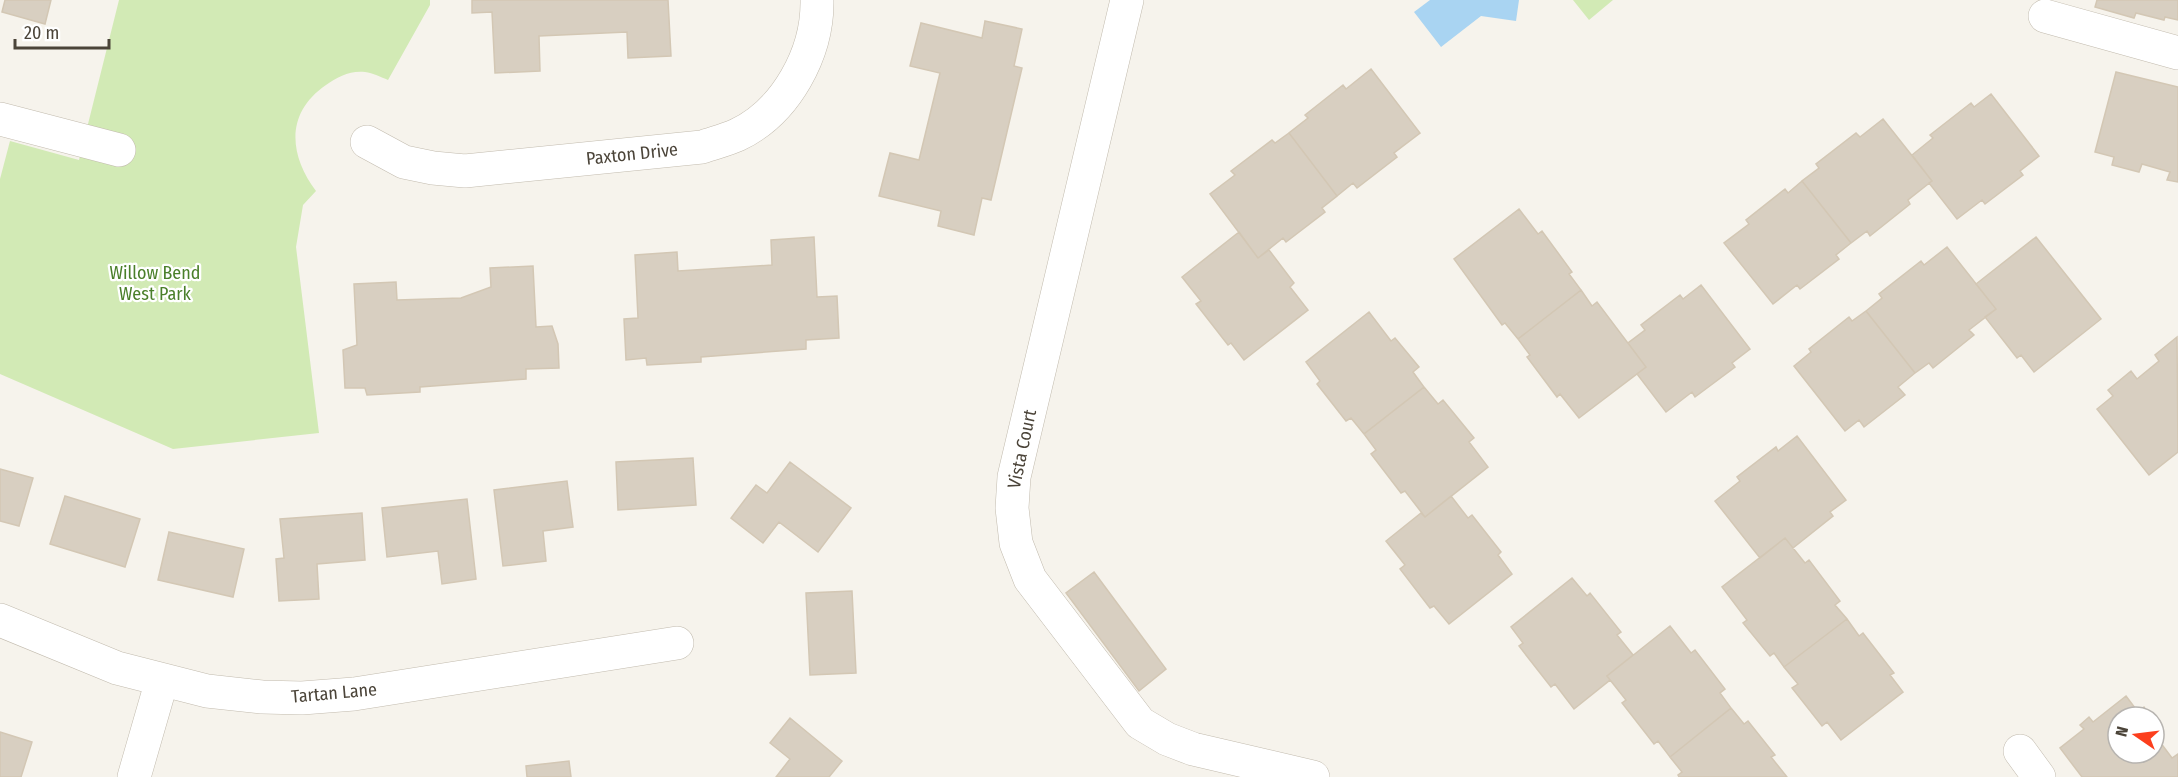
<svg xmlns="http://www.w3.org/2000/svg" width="2178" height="777" viewBox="0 0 2178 777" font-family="'Fira Sans Condensed',sans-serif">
  <rect width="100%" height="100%" fill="#f6f3ec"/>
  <path fill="#d2eab5" d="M119 0H430V5L388 80C381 77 373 73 365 72 351 70 337 77 326 85 285 113 289 155 316 191L303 205 296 247 319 433 173 449 0 374V179L10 141 79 160Z
    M1573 0H1613L1589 20Z"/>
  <path fill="#a9d4f2" d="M1430 0H1519L1516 21 1481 16 1441 47 1414 12Z"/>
  <path fill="#d8cfc1" stroke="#d3c7b4" stroke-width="1.5" d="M5 0H51L45 24 2 12Z
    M472 0H668L671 56 628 58 627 32 539 36 540 71 495 73 492 12 472 13Z
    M2097 0H2178V20L2165 17 2164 20 2136 13 2134 18 2095 7Z
    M985 21 1022 29 1014 66 1022 68 991 200 982 198 974 235 938 226 941 211 879 196 890 153 919 160 940 73 910 66 921 23 982 38Z
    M1371 69 1420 133 1394 153 1397 157 1357 188 1353 183 1337 196 1289 133 1308 118 1305 115 1343 85 1346 89Z
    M2116 72 2178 87V182L2167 180 2170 172 2142 164 2139 172 2112 165 2114 157 2095 152Z
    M1991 94 2039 156 2020 171 2023 175 1985 204 1982 200 1957 219 1929 183 1932 181 1912 155 1933 138 1930 135 1971 103 1974 107Z
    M1883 119 1932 181 1908 200 1910 204 1870 236 1867 231 1851 243 1802 181 1819 168 1816 164 1856 133 1860 137Z
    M1289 133 1337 196 1322 208 1325 212 1286 242 1283 238 1258 258 1210 194 1235 175 1231 171 1272 140 1275 143Z
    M1802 181 1851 243 1836 255 1839 259 1800 289 1797 285 1773 304 1724 243 1749 224 1746 220 1785 189 1788 193Z
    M1519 209 1538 234 1542 231 1572 272 1569 274 1581 290 1518 339 1505 323 1502 325 1454 259Z
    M1239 232 1258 258 1269 250 1294 283 1290 287 1308 310 1244 360 1231 343 1228 345 1196 304 1201 301 1182 277Z
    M814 237 817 297 837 296 839 338 806 340V349L701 357V362L647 365 646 358 626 360 624 319 638 318 635 255 677 252 678 271 772 265 771 240Z
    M2036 237 2101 319 2034 372 2021 355 2017 358 1985 317 1996 309 1976 284Z
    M1947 247 1996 309 1969 330 1974 335 1933 368 1929 363 1915 373 1866 311 1882 298 1879 294 1921 261 1924 265Z
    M533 266 536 327 552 326 558 344 559 368 526 369V379L420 387V392L367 395 365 388H345L343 350 357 345 354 284 396 282 397 300 461 298 491 287 490 268Z
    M1701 285 1750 349 1732 363 1735 367 1695 397 1692 392 1666 412 1637 374 1646 367 1628 343 1645 330 1641 325 1680 295 1683 299Z
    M1581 290 1592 306 1597 302 1646 367 1579 418 1560 394 1557 397 1527 357 1530 355 1518 339Z
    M1866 311 1915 373 1898 387 1905 395 1864 427 1859 420 1845 431 1794 366 1811 352 1809 349 1849 317 1852 321Z
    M1369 312 1391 341 1395 338 1419 367 1413 372 1424 387 1364 434 1351 418 1346 421 1317 384 1320 381 1306 362Z
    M2177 337 2178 452 2149 475 2097 409 2113 396 2108 390 2131 371 2137 379 2159 361 2155 355Z
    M1424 387 1438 404 1443 400 1474 438 1469 442 1488 467 1425 517 1405 491 1401 493 1371 454 1376 450 1364 434Z
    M1797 436 1846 500 1830 512 1833 516 1793 548 1785 538 1760 558 1715 501 1740 481 1737 477 1776 447 1778 451Z
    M693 458 696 505 618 510 616 462Z
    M790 462 851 508 818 552 779 522 763 543 731 518 756 485 767 493Z
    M0 469 33 478 19 526 0 521Z
    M567 481 573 527 543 531 546 561 503 566 494 490Z
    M65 496 140 519 125 567 50 544Z
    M1451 496 1468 518 1472 515 1501 552 1498 555 1512 574 1449 624 1434 606 1430 608 1400 569 1405 565 1386 541 1421 513 1425 517Z
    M467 499 476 579 442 584 438 551 387 557 382 508Z
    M362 513 365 560 317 564 319 599 279 601 276 559 284 558 280 519Z
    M169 532 244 549 233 597 158 580Z
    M1785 538 1805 563 1809 560 1840 601 1835 605 1847 619 1784 667 1774 653 1770 656 1743 623 1747 620 1722 587Z
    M1094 572 1166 669 1139 691 1066 593Z
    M1572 578 1587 596 1590 593 1621 632 1617 635 1633 655 1607 676 1610 680 1574 709 1555 684 1551 687 1519 646 1523 643 1511 627Z
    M852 591 856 673 810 675 806 593Z
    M1847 619 1859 636 1863 633 1894 673 1890 675 1903 692 1841 740 1827 722 1822 726 1792 688 1798 684 1784 667Z
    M1670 626 1691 653 1695 650 1725 689 1720 693 1731 708 1670 757 1658 741 1654 744 1622 703 1626 700 1607 676Z
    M2126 696 2138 712 2144 707 2151 717H2118V753H2154V721L2161 730 2154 734 2172 758 2178 754V777H2082L2060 748 2084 729 2080 725 2089 717 2093 722Z
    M1731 708 1744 724 1748 721 1775 755 1771 757 1787 777H1679L1678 775 1682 772 1670 757Z
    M790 718 842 761 829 777H776L790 759 770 743Z
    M0 732 32 742 21 777H0Z
    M569 761 571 777H527L526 766Z"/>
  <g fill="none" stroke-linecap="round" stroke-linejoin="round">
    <defs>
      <path id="minor" d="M1127 0 1014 477 1012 508 1016 543 1030 579 1140 723 1167 739 1193 749 1313 777
        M2045 16 2178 53
        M0 119 119 150
        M367 142 404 162 433 168 465 171 702 147C713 143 726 140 737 135 786 112 818 53 817 0
        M0 620 117 668 207 691 262 697 302 698 354 694 677 643
        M2020 751 2039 777
        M134 777 162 680"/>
    </defs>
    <use href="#minor" stroke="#c2bbae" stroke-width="34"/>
    <use href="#minor" stroke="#fff" stroke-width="33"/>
  </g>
  <g text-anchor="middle" stroke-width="4.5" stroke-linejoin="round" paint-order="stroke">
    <g font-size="18" fill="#4b4439" stroke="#fff">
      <text transform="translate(632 154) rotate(-6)" y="6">Paxton Drive</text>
      <text transform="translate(1022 449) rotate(-78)" y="6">Vista Court</text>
      <text transform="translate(334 693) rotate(-5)" y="6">Tartan Lane</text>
    </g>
    <g font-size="18" fill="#4a7f2a" stroke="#fff">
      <text x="155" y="279">Willow Bend<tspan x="155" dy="21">West Park</tspan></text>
    </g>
  </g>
  <g transform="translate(2136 735) rotate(284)"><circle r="28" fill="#ffffff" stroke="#b7b4b0" stroke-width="1.5"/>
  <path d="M0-4.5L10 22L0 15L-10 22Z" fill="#fc3f1d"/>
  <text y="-9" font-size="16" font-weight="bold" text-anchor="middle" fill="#4b4439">N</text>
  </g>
  <path d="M15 39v9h94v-9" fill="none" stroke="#4b4439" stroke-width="3"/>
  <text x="24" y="39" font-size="18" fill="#4b4439" stroke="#ffffff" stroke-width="4.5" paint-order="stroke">20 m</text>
</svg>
